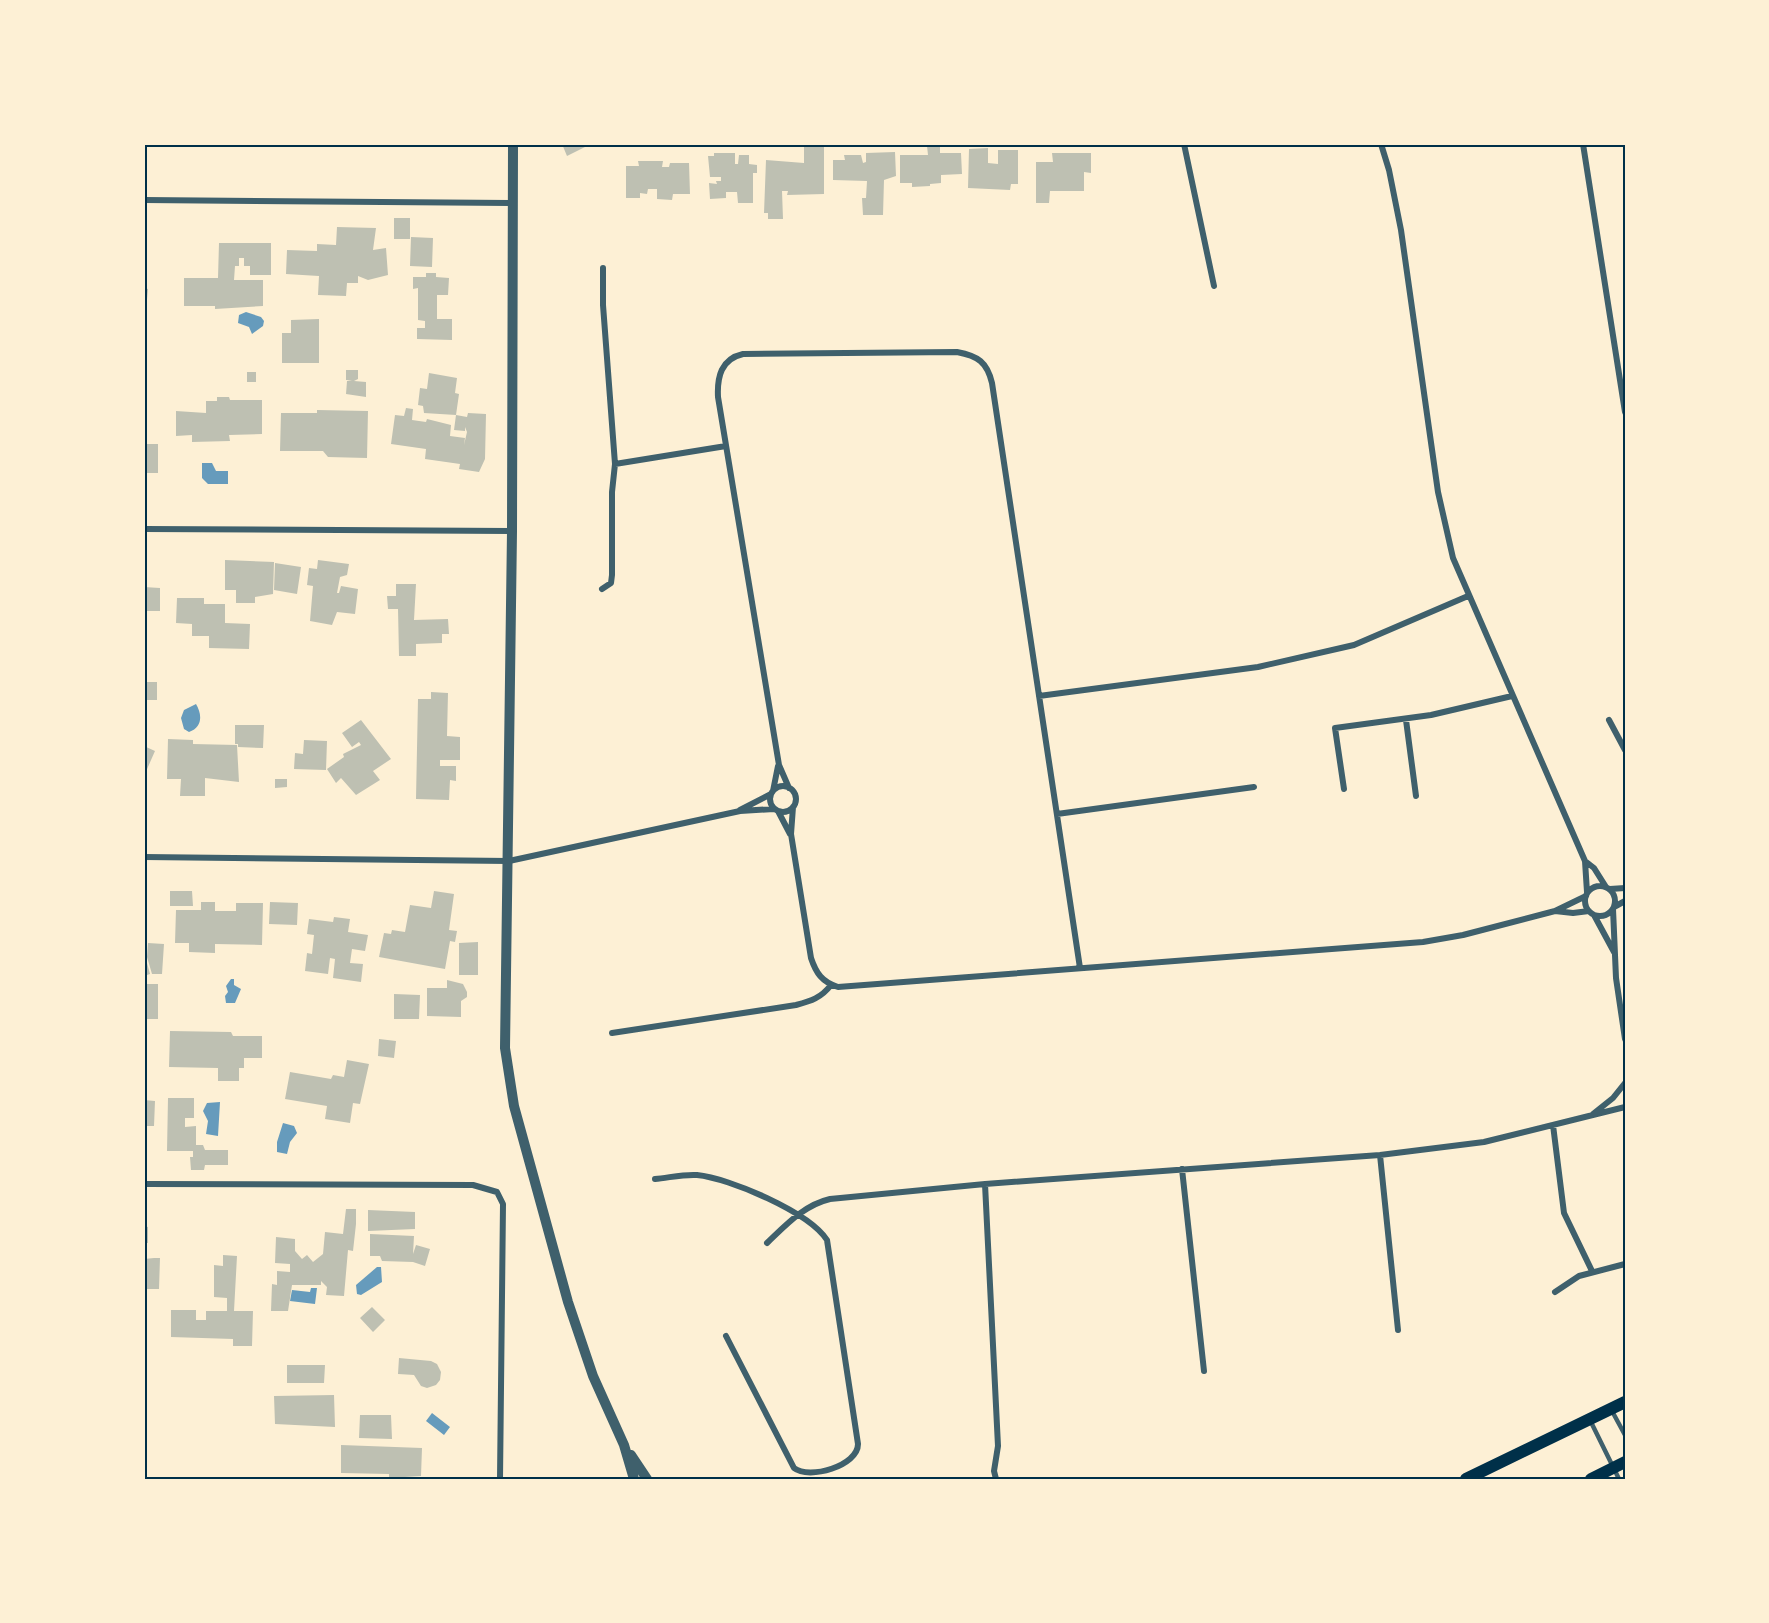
<svg xmlns="http://www.w3.org/2000/svg" width="1769" height="1623" viewBox="0 0 1769 1623" font-family="Ubuntu,sans-serif">
  <rect width="100%" height="100%" fill="#fdf0d5"/>
  <path fill="#669bbc" d="M246 312 261 317 264 321 263 326 252 334 249 327 238 323 239 315Z
    M202 463H212L216 471H228V484H208L202 478Z
    M196 704C202 714 203 727 189 732L184 729 181 718 184 710Z
    M231 979H234V985L241 989 235 1003H226L225 996 228 992 226 986Z
    M220 1102 218 1136 206 1134 208 1121 203 1111 207 1103Z
    M283 1123 294 1126 297 1133 290 1142 287 1154 277 1152V1142Z
    M377 1267H381L382 1282 361 1295 357 1294 356 1285Z
    M311 1288H317L315 1304 290 1301 292 1290 310 1292Z
    M432 1413 450 1427 444 1435 426 1421Z"/>
  <path fill="#bec0b2" d="M562 144H591L567 156Z
    M804 146H824V194L787 195 788 191H782L783 219H768V213H764L766 160 804 163Z
    M927 146H940V153H961L962 174 941 175V183L930 184V186L912 187V183H900V155H928Z
    M988 148V163L998 164V150H1018V184H1011L1010 190 968 188 969 149Z
    M895 152 896 176 884 180 883 215H863L862 198H866L867 181 833 180V160H845L844 155H861L863 163 866 162V153Z
    M714 153H735V164H738L739 155H749V164L757 165V173H753V203H738L737 192H726V198L710 199 709 183 717 184 716 181H721V177H710L708 156H714Z
    M1052 153H1091V173L1084 172V191H1050L1049 203H1036V162H1053Z
    M638 161H663L662 167H669L670 163H689L690 194H673L672 200 657 199V189H648L647 194 640 193V198H626V166H639Z
    M394 218H410V239H394Z
    M337 227 376 228 373 250 386 248 388 275 368 280 358 276V283H347L346 296 318 295 319 276 286 274 287 250 317 251V244L336 245Z
    M411 237 433 238 432 267 410 266Z
    M219 243H271V275H250V266H244V258H239V266H235L234 280H263V306L215 309V306H184V278H218Z
    M426 273H436V277L449 278 448 295H437V319H452V340L417 339V328H425V321L418 320V288L413 289V277H426Z
    M144 288 148 289 146 310H144Z
    M319 319V363H282V333H291V320Z
    M346 370H358V379L354 381 366 382V397L346 394 347 381 352 380H346Z
    M247 372H256V382H247Z
    M429 373 457 378 455 393 459 394 456 415 467 417 468 413 486 414 485 459 479 472 459 469 460 464 425 459 426 449 391 444 395 415 404 416 406 408 413 409 412 420 426 422 427 419 451 425 450 436 465 438 464 445 467 432 465 427V431L454 430 456 415 424 413 423 406 418 405 420 388 427 389Z
    M217 397H229L230 400H262V434L229 435 230 441 192 442V435L176 436V411L206 413V401H217Z
    M317 410 368 411 367 458 328 457 323 451H280L281 413H317Z
    M144 444H158V473H144Z
    M225 560 274 562 273 594 255 597V603H236V590H225Z
    M318 560 349 564 347 575 340 577 337 593H339L341 586 358 589 355 614 337 612 332 625 310 621 313 586 307 585 309 568 317 569Z
    M275 563 301 567 297 594 274 590Z
    M396 584H416L414 620 448 619 449 634H442V643L416 644V656H399L398 609H388L387 596H396Z
    M144 587 160 588V611H147L146 615H144Z
    M177 598H204V604H225V623L250 624 249 649 209 648V636H192V624L176 623Z
    M144 682H157V700H144Z
    M431 692 448 693 447 736 460 737V760H440V766H456V781L450 780 449 800 416 799 418 699H431Z
    M361 720 391 759 373 771 380 780 356 795 341 778 336 783 327 769 344 757 343 754 361 745 359 742 352 747 342 733Z
    M235 725H264L263 748 238 747V744H235Z
    M168 739 193 740V744L237 745 239 782 205 778V796H180L181 779H167Z
    M304 740 327 741 326 770 294 769 295 753 303 754Z
    M144 746 155 751 144 776Z
    M275 779H287V787L275 788Z
    M170 891H192L193 906H170Z
    M434 891 454 894 449 930 457 931 455 942 450 941 445 969 379 957 384 933 391 934 392 930 405 932 410 905 431 908Z
    M201 902H215V911H236V903H263L262 945 215 944V953L189 952V943H175L176 910H201Z
    M270 902 298 903 297 925 269 924Z
    M334 917 350 919 348 932 368 935 365 951 352 949 350 963 363 964 361 982 333 978 335 959 330 958 328 974 305 971 307 953 312 954 314 935 307 934 309 919 333 922Z
    M478 942V975H459V943Z
    M148 943 164 944 162 974H152L147 957Z
    M144 952 150 974 144 976Z
    M447 980 463 984 467 992V997L461 1001V1017L427 1016V988H447Z
    M144 984H158V1019H144Z
    M394 994 420 995 419 1019H394Z
    M170 1031 231 1032 233 1036H262V1058H244V1068H239V1081H218V1068L169 1067Z
    M379 1039 396 1041 394 1058 378 1056Z
    M347 1060 369 1064 360 1104 353 1103 350 1123 325 1119 327 1106 285 1099 290 1072 331 1079 333 1075 344 1077Z
    M168 1098H194V1118H185V1127L196 1126V1145H203L205 1150H228V1165H205L204 1170H191L190 1157H193V1151H167Z
    M144 1100 155 1101 154 1126H144Z
    M346 1209H356V1224L353 1251 348 1250 344 1296 326 1295 327 1287 321 1281V1285H292L288 1311H271L272 1284 277 1285V1271L290 1272V1264L275 1263 276 1237 295 1239V1251L302 1259 307 1255 313 1262 323 1254 325 1232 343 1234Z
    M368 1210 415 1212V1229L368 1231Z
    M144 1226 148 1227V1243H144Z
    M370 1234 414 1236 413 1254 416 1245 430 1249 425 1266 413 1262 382 1261 380 1256H370Z
    M223 1255 237 1256 234 1311H253L252 1346H233V1339L171 1337V1310H196V1320H206V1311H227V1298L214 1297V1265L223 1266Z
    M154 1258H160L159 1289H144V1259Z
    M372 1307 385 1320 373 1332 360 1318Z
    M399 1358 431 1361 437 1364 441 1372 440 1380 436 1385 427 1388 421 1386 414 1375 398 1374Z
    M287 1365H325L324 1383H287Z
    M334 1395 335 1427 275 1424 274 1396Z
    M360 1415H391L392 1439 359 1438Z
    M341 1445 422 1448 421 1476 389 1478V1474L341 1473Z"/>
  <g fill="none" stroke-linecap="round" stroke-linejoin="round">
    <path stroke="#3f606c" stroke-width="4.5" d="M1612 1411 1625 1435
      M1590 1420 1619 1479"/>
    <path stroke="#3f606c" stroke-width="6" d="M1184 144 1214 286
      M1381 144 1389 170 1401 230 1438 492 1453 558 1585 861 1587 892
      M1583 144 1625 412
      M144 200 513 203
      M615 464 726 446
      M144 529 512 531
      M602 589 611 583 612 575V492L615 464 603 305V268
      M1039 696 1258 667 1354 645 1468 596
      M1406 720 1416 796
      M1609 720 1625 750
      M770 799a13 13 0 1 1 26 0a13 13 0 1 1-26 0Z
      M789 788 779 765 718 397C717 377 721 359 743 354L957 352C978 356 987 362 992 383L1080 968
      M1344 789 1335 728 1431 715 1512 696
      M773 791 778 766
      M793 807 791 834 811 958C816 973 822 982 838 987L1423 942 1463 935 1555 911 1586 896
      M740 810 771 794
      M778 811 790 834
      M1057 814 1254 787
      M144 857 509 861 740 811 774 809
      M1585 861 1594 868 1606 887
      M1585 901a15 15 0 1 1 30 0a15 15 0 1 1-30 0Z
      M1610 889 1625 888
      M1614 907 1625 901
      M1613 909 1616 978 1625 1039
      M1555 911 1573 913 1589 911
      M1594 915 1614 952
      M612 1033 796 1005C811 1001 821 998 831 985
      M1593 1114 1613 1098 1625 1083
      M1553 1125 1564 1213 1592 1271
      M1380 1155 1398 1330
      M1182 1169 1204 1371
      M655 1179C668 1178 683 1174 697 1175 729 1178 809 1212 827 1240L858 1444C858 1466 809 1480 794 1468L726 1336
      M144 1184 473 1185 497 1192 503 1204 500 1479
      M985 1184 998 1446 994 1471 996 1479
      M767 1243C786 1225 804 1205 830 1199L985 1184 1380 1155 1484 1142 1625 1107
      M1555 1292 1579 1276 1625 1264"/>
    <path stroke="#3f606c" stroke-width="10" d="M513 144 512 531 505 1048 514 1106 568 1302 593 1376 624 1445 634 1479
      M631 1455 647 1479"/>
    <path stroke="#003049" stroke-width="12" d="M1466 1479 1625 1402
      M1591 1479 1625 1462"/>
  </g>
  <rect width="1769" height="1623" fill="none" stroke="#fdf0d5" stroke-width="291"/>
  <rect x="146" y="146" width="1478" height="1332" fill="none" stroke="#003049" stroke-width="2"/>
</svg>
